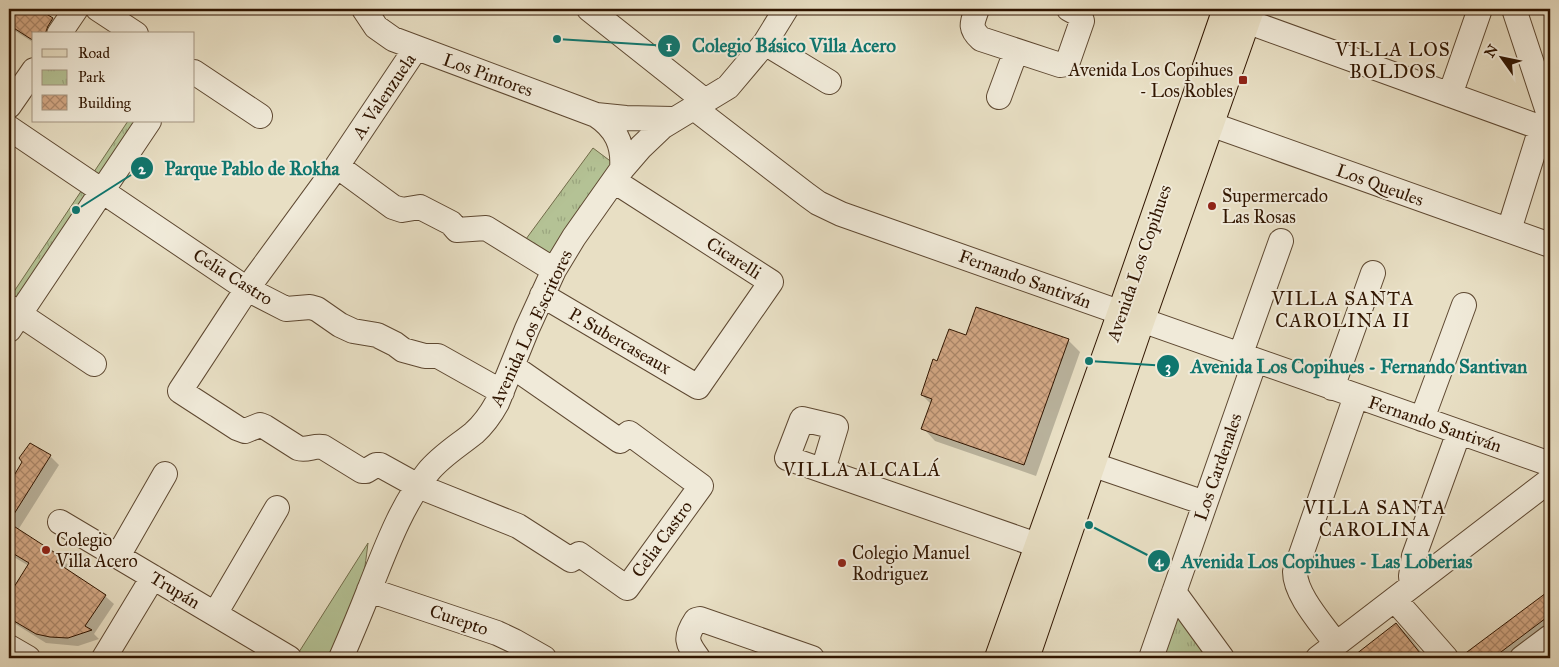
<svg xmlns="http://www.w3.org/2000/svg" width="1559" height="667" viewBox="0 0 1559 667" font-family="'IM FELL Great Primer',serif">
  <defs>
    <pattern id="park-tufts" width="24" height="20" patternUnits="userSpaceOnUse" patternTransform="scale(1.25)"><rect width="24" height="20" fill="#b4c295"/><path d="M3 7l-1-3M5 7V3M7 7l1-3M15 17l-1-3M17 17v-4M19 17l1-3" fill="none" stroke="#9ba67f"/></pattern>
    <pattern id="building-cross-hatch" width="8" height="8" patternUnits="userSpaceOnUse" patternTransform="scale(1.25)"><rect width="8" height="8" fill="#d4a986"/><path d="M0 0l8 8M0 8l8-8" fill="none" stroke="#ac886b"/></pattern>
  </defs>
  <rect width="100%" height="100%" fill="#e8dfc4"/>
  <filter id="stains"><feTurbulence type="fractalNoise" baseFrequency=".004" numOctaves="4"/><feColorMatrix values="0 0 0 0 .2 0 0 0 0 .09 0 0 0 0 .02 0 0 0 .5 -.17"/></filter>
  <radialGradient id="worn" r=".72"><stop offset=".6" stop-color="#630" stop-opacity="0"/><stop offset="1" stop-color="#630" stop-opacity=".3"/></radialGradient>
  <path fill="#b4c295" stroke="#726c4a" d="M368 543C367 551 366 559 365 566 359 595 341 632 327 658H311L299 652Z"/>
  <path fill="url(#park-tufts)" stroke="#726c4a" d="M128 121H143L9 319V299Z
    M593 148 613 163 548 258 526 239Z
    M1175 610 1213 658H1161Z"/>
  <path fill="#0003" d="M9 9H36L52 19 62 28 59 34H34V43L9 27Z
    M967 337 1068 340 1080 352 1036 476 935 441 923 428 931 404 922 395 938 362Z
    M50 456 59 465 18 530 60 557 68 565 65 570 105 596 114 604 94 634 99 639 78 646 46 643 9 620V598L29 566 9 554V486L24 461Z
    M1550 591V625L1506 658H1469L1466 655Z
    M1396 624 1409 636 1426 658H1353Z"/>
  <path fill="url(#building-cross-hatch)" stroke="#301500" d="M9 9H38L53 18 48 26 45 34H34V41L9 25Z
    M976 307 1069 339 1024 465 921 429 932 399 921 395 933 359 937 361 949 329 966 335Z
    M30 443 51 455 9 522V484L22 462 19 458Z
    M9 523 60 556 56 562 106 595 85 626 92 630 68 638 50 637 36 634 9 618V595L29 563 9 551Z
    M1550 590V615L1493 658H1459Z
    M1396 623 1424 658H1351Z"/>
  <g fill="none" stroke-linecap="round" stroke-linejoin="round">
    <defs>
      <path id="minor" d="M98 9 136 34
        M364 9 376 27 393 39 596 115C616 128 624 145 622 169
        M589 9 705 101
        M977 9C972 23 969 28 981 39L1060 65 1067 64 1082 21 1080 15 1069 9
        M1514 9 1550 118
        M1246 21 1550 131
        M59 34 76 9
        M765 43 829 82
        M416 48 337 166 247 289 180 391 237 428 245 431 260 425 265 427 298 448C307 451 314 445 323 447L362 471H366L376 465H380L418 486 518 526 571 560 579 554 627 588 701 486 629 433 620 441 512 366
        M194 72 260 116
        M1450 95 1480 9
        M999 97 1016 51
        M9 106 34 70
        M694 108 807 195 818 203 841 214 1550 464
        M596 115 626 118 673 119
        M1210 124 1550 245
        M9 128 247 289 286 309 310 307 317 309 340 325 353 331 377 335 395 344 403 350 425 356H438L502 392
        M337 166 393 207 402 210 420 207 451 223 457 230 486 228 554 270
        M1509 230 1541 128
        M542 295 698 387 771 282 614 181
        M9 307 94 364
        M9 330 149 121
        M1240 356 1281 241
        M1332 388 1373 273
        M1422 419 1464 305
        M1091 464 1205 503
        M823 470 836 427 802 419 787 458 1040 546
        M60 522 289 658
        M118 556 165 474
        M1412 586 1411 576 1414 556 1459 432
        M369 590 497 633 514 641 544 658
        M1174 592 1222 658
        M1395 600 1446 658
        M215 614 277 508
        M1336 644C1323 625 1295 595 1295 572L1356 396
        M9 647 28 658
        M104 658 153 577
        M341 658C351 635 361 611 370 588 386 548 401 506 428 472 441 456 458 446 474 433 484 424 491 414 497 403L527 329 554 270 574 237 622 169 641 147 662 127 728 87 765 43 786 9
        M698 658C687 643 684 638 696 620L700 619 812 658
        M1151 658 1255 361
        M1318 658 1550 480
        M1522 658 1550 637"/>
      <path id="major" d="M999 658 1116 329 1227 9
        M1025 658 1135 336 1250 9"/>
    </defs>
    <use href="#minor" stroke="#5e4831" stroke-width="26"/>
    <use href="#major" stroke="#301500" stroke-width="30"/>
    <use href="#minor" stroke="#f0ead9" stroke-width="24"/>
    <use href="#major" stroke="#e8dfc4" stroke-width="28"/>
  </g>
  <g fill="#8f2418" stroke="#f0ead9" stroke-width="2">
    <rect x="1238" y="75" width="10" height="10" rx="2.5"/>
    <circle cx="1212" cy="206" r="5"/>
    <circle cx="46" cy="550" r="5"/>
    <circle cx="842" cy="563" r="5"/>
  </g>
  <g text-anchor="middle" stroke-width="4" stroke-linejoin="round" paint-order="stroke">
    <g font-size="18" fill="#301500" stroke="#f0ead9" text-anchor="start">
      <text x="1233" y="76" text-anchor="end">Avenida Los Copihues<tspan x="1233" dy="21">- Los Robles</tspan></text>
      <text x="1222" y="202">Supermercado<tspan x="1222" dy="21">Las Rosas</tspan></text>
      <text x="56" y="546">Colegio<tspan x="56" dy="21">Villa Acero</tspan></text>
      <text x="852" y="559">Colegio Manuel<tspan x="852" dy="21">Rodriguez</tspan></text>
    </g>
    <g font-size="18" fill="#301500" stroke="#f0ead9">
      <text transform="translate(488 75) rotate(20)" y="6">Los Pintores</text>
      <text transform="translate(384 96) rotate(-56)" y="6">A. Valenzuela</text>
      <text transform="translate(1380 185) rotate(20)" y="6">Los Queules</text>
      <text transform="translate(734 258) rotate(33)" y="6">Cicarelli</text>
      <text transform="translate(1139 263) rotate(-71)" y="6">Avenida Los Copihues</text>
      <text transform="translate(233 277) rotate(32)" y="6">Celia Castro</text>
      <text transform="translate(1025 279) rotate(20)" y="6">Fernando Santiván</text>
      <text transform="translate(531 328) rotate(-65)" y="6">Avenida Los Escritores</text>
      <text transform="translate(620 341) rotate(30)" y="6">P. Subercaseaux</text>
      <text transform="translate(1435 424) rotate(19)" y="6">Fernando Santiván</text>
      <text transform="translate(1218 467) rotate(-71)" y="6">Los Cardenales</text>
      <text transform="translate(662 539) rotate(-54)" y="6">Celia Castro</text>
      <text transform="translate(175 590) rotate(31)" y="6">Trupán</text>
      <text transform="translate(459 620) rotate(19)" y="6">Curepto</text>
    </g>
    <g font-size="19" letter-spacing="1" fill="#301500" stroke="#f0ead9">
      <text x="1393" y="56">VILLA LOS<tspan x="1393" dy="22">BOLDOS</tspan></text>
      <text x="1343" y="305">VILLA SANTA<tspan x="1343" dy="22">CAROLINA II</tspan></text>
      <text x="862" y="476">VILLA ALCALÁ</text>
      <text x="1375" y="514">VILLA SANTA<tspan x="1375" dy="22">CAROLINA</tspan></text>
    </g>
  </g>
  <path fill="none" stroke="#0f766e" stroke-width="2" d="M557 39L669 46M76 210L142 168M1089 361L1168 366M1089 525L1159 561"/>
  <g fill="#0f766e" stroke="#f0ead9" stroke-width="2">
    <circle cx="557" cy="39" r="5"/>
    <circle cx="76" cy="210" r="5"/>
    <circle cx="1089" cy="361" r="5"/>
    <circle cx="1089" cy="525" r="5"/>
    <circle cx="669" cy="46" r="12"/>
    <circle cx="142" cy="168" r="12"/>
    <circle cx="1168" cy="366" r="12"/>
    <circle cx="1159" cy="561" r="12"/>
  </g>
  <g font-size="15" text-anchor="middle" font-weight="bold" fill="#fff">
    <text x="669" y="51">1</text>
    <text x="142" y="174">2</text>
    <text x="1168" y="372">3</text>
    <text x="1159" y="566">4</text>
  </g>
  <g font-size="19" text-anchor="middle" font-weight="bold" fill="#0f766e" stroke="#f0ead9" stroke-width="4" stroke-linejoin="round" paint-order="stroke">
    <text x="794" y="52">Colegio Básico Villa Acero</text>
    <text x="252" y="175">Parque Pablo de Rokha</text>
    <text x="1359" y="373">Avenida Los Copihues - Fernando Santivan</text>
    <text x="1327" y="568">Avenida Los Copihues - Las Loberias</text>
  </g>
  <rect width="1559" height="667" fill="none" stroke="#e8dfc4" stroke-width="30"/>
  <rect x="10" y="10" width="1539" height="647" fill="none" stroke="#301500" stroke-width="2.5"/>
  <rect x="15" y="15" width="1529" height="637" fill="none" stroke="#301500"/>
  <rect x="32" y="32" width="162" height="90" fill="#f0ead9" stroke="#a39582"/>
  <rect x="42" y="49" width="25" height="8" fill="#e8dfc4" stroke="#a39582"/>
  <text x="78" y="58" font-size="15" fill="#301500">Road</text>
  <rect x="42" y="70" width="25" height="15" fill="url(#park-tufts)" stroke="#a39582"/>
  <text x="78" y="82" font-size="15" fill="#301500">Park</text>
  <rect x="42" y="95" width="25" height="15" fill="url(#building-cross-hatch)" stroke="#a39582"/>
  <text x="78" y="108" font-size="15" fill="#301500">Building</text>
  <g transform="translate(1502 58) rotate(303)" stroke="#f0ead9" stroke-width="4" paint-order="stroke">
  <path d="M0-4L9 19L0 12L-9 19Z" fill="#301500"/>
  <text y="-8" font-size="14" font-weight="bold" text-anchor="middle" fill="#301500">N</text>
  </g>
  <rect width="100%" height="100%" filter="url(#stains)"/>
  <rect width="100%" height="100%" fill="url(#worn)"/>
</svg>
